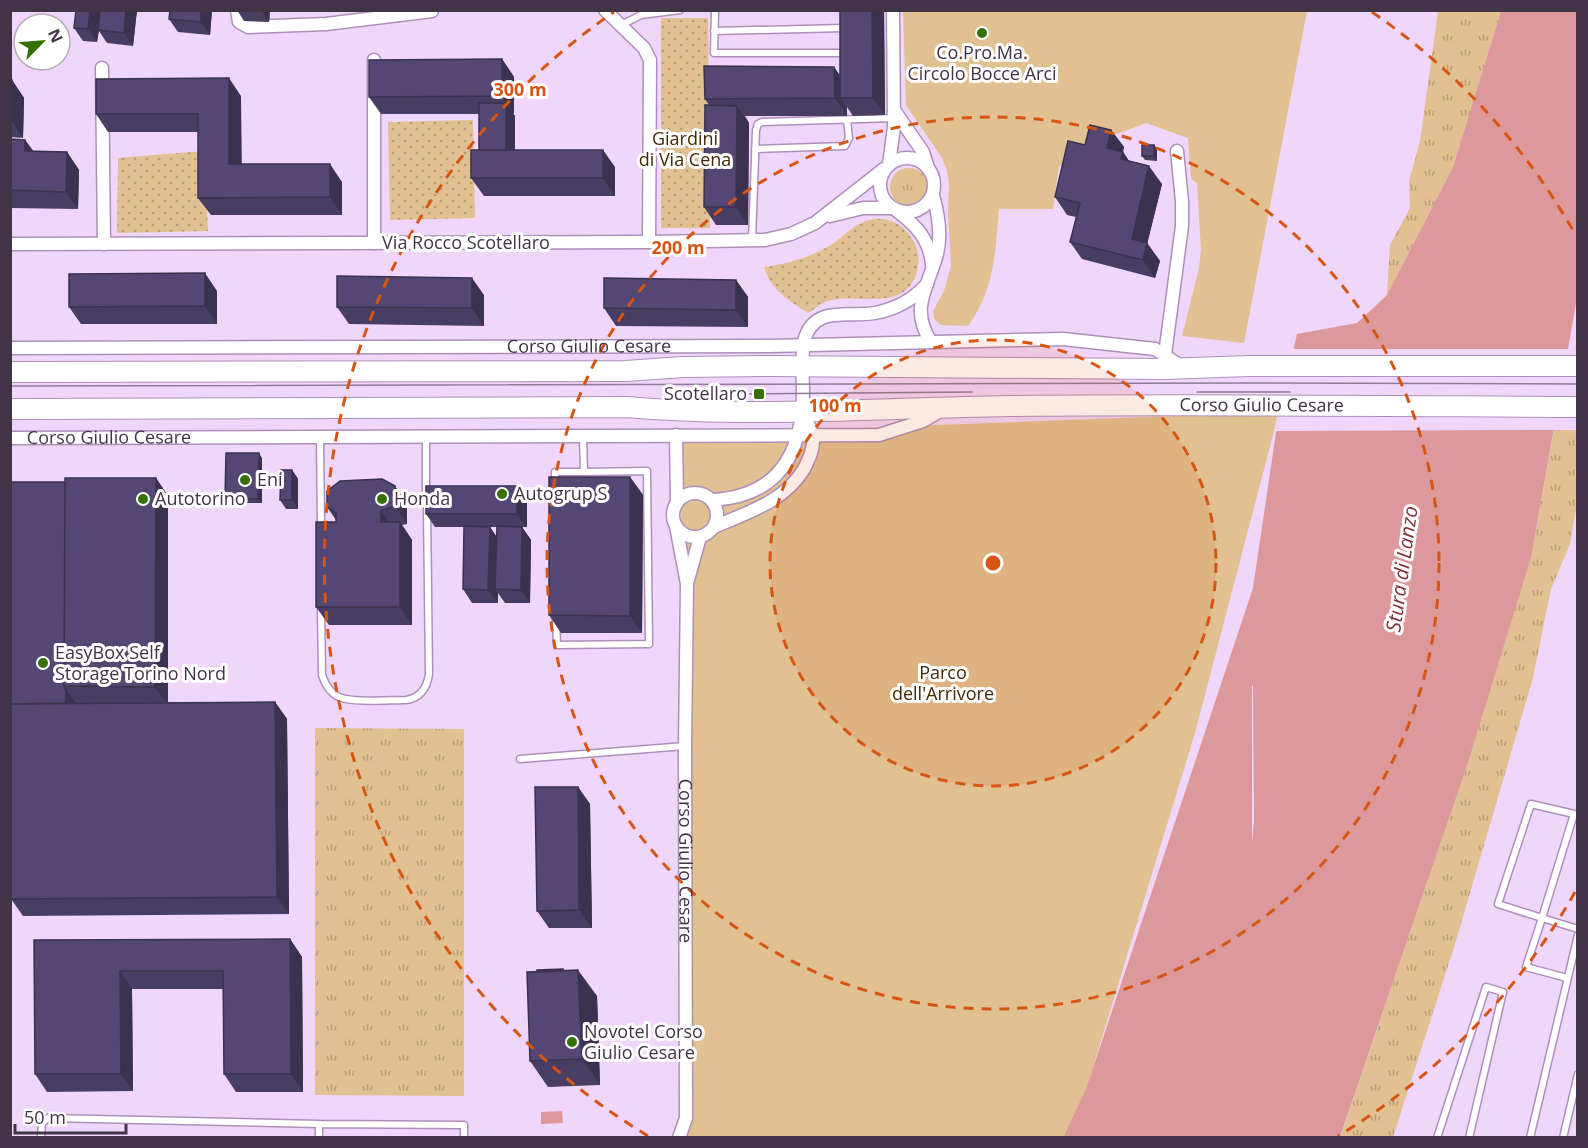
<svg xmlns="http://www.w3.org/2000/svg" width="1588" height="1148" viewBox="0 0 1588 1148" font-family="'Open Sans',sans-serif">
  <defs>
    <pattern id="grass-tufts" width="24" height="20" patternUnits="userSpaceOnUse" patternTransform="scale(1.5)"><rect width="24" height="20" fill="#e1c092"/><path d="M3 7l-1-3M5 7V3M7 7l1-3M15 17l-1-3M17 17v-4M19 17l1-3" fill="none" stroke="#b89d79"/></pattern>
    <pattern id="garden-dots" width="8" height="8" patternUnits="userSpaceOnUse" patternTransform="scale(1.5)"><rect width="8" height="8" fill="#e1c092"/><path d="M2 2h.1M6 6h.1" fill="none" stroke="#b89d79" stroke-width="1.8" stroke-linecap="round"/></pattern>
  </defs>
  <rect width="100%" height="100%" fill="#f1d6fc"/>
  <path fill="url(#grass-tufts)" d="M1438 11H1501L1453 167 1387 295 1390 245 1410 208 1409 181 1420 141Z
    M890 187a19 19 0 1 1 38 0a19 19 0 1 1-38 0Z
    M1554 430H1577V504L1570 544 1551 589 1533 678 1455 944 1393 1137 1340 1138 1468 763 1531 558Z
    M315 728 464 729V1096L315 1095Z"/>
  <path fill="#e1c092" d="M903 11H1307L1244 343 1182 336 1199 268 1201 250 1197 183 1191 179 1188 138 1146 123 1085 146 1081 159 1059 166 1053 209H999C995 253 995 289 968 326L941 325 934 319 933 311 944 291 951 266 948 214 949 184 947 171 942 158 906 105Z
    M1279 412 1195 733 1083 1100 1065 1137H679L686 1118 687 613 676 435Z"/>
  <path fill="url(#garden-dots)" d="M661 18H708L710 228H661Z
    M473 120 475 218 390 220 388 122Z
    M204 151 208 231 117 233 118 158Z
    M874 219C887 218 898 222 907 232 916 242 920 253 918 266 910 315 859 292 828 301 821 303 815 309 808 313 789 300 771 291 764 267 787 264 811 257 831 245 846 235 855 222 874 219Z"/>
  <path fill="#dd989c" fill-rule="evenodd" d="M1501 11H1577V298L1531 558 1468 763 1340 1137 1063 1138 1086 1089 1253 588 1279 412 1297 334 1357 323 1387 295 1453 167ZM1253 686 1254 820 1252 843V686Z
    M562 1111 563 1123 541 1124V1112Z"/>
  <path fill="#f1d6fc" d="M1291 349H1572L1557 430 1274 431Z"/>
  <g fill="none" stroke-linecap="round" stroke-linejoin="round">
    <defs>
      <path id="service" d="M715 10 714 53H844V50
        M621 25 641 15 680 10
        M714 31 844 28
        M755 149 845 146 849 138 847 120
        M752 241 756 130 758 124 762 122 894 118
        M320 436 321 528
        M426 436V492
        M555 485V472H584
        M321 607 322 675C325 684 330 693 339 697 352 703 390 700 406 700 420 698 427 688 429 674L427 508
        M556 618 557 645 649 644 647 471 584 472 583 436
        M520 759 685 746
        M1574 814 1542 918 1498 904 1531 804 1574 814 1578 815
        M1567 978 1526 967 1542 918 1578 929
        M41 1138 42 1123 48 1118 319 1124
        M319 1138V1124L464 1125V1138
        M1437 1138 1486 987 1503 992 1469 1138
        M1530 1138 1578 935
        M1563 1138 1578 1074"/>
      <g id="minor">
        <path d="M237 10 239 22 248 27 326 24 432 11"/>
        <path d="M605 10 644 48 650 60 649 242"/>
        <path d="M102 68 104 244"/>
        <path d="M894 110 923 152 928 168"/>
        <circle cx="907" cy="185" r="27"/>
        <path d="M889 164 894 127 893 10"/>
        <path d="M897 211C916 225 930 240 932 265"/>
        <path d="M830 216 863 208H891"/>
        <path d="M374 243V60"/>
        <path d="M10 244 649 242 765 240 791 234 815 223 884 169"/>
        <path d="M931 342C909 308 928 288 937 254 942 235 938 213 933 195"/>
        <path id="s1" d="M10 348 770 346 1063 339 1155 349 1182 367"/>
        <path d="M1164 362 1182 226V201L1177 151"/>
        <path d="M676 435 677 503"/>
        <path id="s2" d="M10 438 879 435 923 421 940 411"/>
        <circle cx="695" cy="515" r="22"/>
        <path d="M712 500C768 497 797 466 802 410 805 387 800 364 804 341 814 304 848 318 875 313 896 309 913 300 927 284"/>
        <path id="s3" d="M676 526 687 584 685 746 686 1118 679 1138"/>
        <path d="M714 527C748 512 784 502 804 469 809 459 814 449 813 438 812 429 806 420 802 412"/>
        <path d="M688 580 700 537"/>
      </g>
      <g id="primary">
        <path d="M10 372 626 371 683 367 771 366 1163 369 1249 366H1578"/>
        <path id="s4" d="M10 409 627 407C754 418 882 408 1009 406 1198 404 1388 406 1578 407"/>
      </g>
    </defs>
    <use href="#service" stroke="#ae8fbb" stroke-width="9"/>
    <use href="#minor" stroke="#ae8fbb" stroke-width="15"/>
    <use href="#primary" stroke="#ae8fbb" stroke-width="22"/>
    <use href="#service" stroke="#fff" stroke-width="6"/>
    <use href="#minor" stroke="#fff" stroke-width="12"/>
    <use href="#primary" stroke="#fff" stroke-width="20"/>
    <path stroke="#8f7b96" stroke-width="1.5" d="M10 386 1249 383 1578 384
      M1197 392H1290
      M720 394 972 392"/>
  </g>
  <path fill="#483d63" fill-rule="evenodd" d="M76 10H137L133 46 107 43 99 31 97 42 83 41 74 28Z
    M212 10 210 35 178 32 169 19Z
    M237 10H270L269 22 244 21Z
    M840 10H884L885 115 853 116 847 107V116H745L749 123 748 225H716L704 207 709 105 705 99 834 67 840 76Z
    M502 59 514 77V113L513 114 515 116V150L615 167V196H484L471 178 479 150V114H381L369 97Z
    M10 80H12L24 98 23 138 10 137Z
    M241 96V164L342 182V215H211L198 198V132H108L96 114Z
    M1111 130 1124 147 1123 152 1129 161 1162 184 1147 243 1160 261 1155 278 1082 259 1070 242 1076 217 1067 215 1055 197 1085 145Z
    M10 139 25 140 33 151 67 152 79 170 78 209 10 208Z
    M1154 145 1157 149V161L1145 160 1142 156Z
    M736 280 748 297V327L616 326 604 308Z
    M217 291V324H81L69 307Z
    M484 295V326L349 324 337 307Z
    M262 458V503H228L225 498Z
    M292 470 298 479V509H286L280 500Z
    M630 477 643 495 642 633H561L549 615Z
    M156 478 168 496V702H275L287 719 289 914 23 916 11 899 65 482Z
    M527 499V527H521H522L531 540 530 603H505L498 593V603H472L463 589 464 527H435L426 514ZM490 527H497L496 537Z
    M407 504V524L402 525 412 540V625H329L316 607 336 522V520L327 507Z
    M578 787 590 804 592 928H549L537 911Z
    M290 939 302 957 303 1092H236L224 1074 223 989H132L133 1091 47 1092 35 1074 34 940Z
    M565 971 597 996 600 1085 548 1087 530 1061Z"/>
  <path fill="#3b3250" d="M90 10H101L97 42 88 29Z
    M126 10H137L133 46 124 33Z
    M201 10H212L210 35 201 22Z
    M261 10H270L269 22Z
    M872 10H884L885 115 873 98Z
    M502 59 514 77V113L502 96Z
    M834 67 846 84 840 98 847 107V116L835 98Z
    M229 78 241 96 242 182 229 164Z
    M12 80 24 98 23 138 11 120Z
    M506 103 515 116V166L506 153Z
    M737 106 749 123 748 225 736 207Z
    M1111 130 1124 147 1119 166 1107 148Z
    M25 140 38 157 25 151Z
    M1154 145 1157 149V161L1154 156Z
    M603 150 615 167V196L603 178Z
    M67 152 79 170 78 209 66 192Z
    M1123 152 1135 170 1121 159Z
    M330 164 342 182V215L330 197Z
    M1149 166 1162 184 1144 257 1132 239Z
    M1147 243 1160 261 1155 278 1143 260Z
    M205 273 217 291V324L205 306Z
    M472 278 484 295V326L472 308Z
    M736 280 748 297V327L736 310Z
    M259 453 262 458V503L258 499Z
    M292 470 298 479V509L292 500Z
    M630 477 643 495 642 633 630 616Z
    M156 478 168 496V705L155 687Z
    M395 486 407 504V524L395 506Z
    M517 486 527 499V527L517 514Z
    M381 511 394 529 381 522Z
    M400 522 412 540V625L400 607Z
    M490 527 499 540 495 589 498 593V603L488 590Z
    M522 527 531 540 530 603 521 590Z
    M66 690 76 703 66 708Z
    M275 702 287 719 289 914 277 897Z
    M578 787 590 804 592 928 579 910Z
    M290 939 302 957 303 1092 291 1074Z
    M578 970 597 996 600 1085 582 1059Z
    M120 971 132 989 133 1091 121 1074Z"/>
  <path fill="#544773" stroke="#3b3250" stroke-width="1.5" d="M76 10H90L88 29 74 28Z
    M100 10H126L124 33 98 30Z
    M170 10H201V22L169 19Z
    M840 10H872L873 98H840Z
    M502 59V96L369 97V60Z
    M704 66 834 67 835 98 705 99Z
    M229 78V164H330V197L198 198V114H96V79Z
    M10 80H12L11 120H10Z
    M479 103H506V150H479Z
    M705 105 737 106 736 207H704Z
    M1090 125 1111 130 1107 148 1123 152 1121 159 1149 166 1132 239 1147 243 1143 260 1070 242 1080 203 1055 197 1068 141 1085 145Z
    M10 139 25 140V151L67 152 66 192 10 190Z
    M1142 145H1154V156H1142Z
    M471 150H603V178H471Z
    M205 273V306L69 307V274Z
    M337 276 472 278V308L337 307Z
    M604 278 736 280V310L604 308Z
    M226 453H259L258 499 225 498Z
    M281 470H292V500H280Z
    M549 477H630V616L549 615Z
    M65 478H156L155 687 64 686Z
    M382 479 395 486V506L381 511V522H400V607H316V522H336V513L327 507V491L340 481Z
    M10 482H65L64 686 66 690V703L10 704Z
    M426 486H517V514H426Z
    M464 526 490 527 488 590 463 589Z
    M497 526 522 527 521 590 495 589Z
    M275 702 277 897 11 899 10 704Z
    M535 787H578L579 910 537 911Z
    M290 939 291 1074H224L223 971H120L121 1074H35L34 940Z
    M563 969V971L537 972V970Z
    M578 970 582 1059 530 1061 527 972Z"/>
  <circle cx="993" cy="563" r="223" fill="#d75512" fill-opacity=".12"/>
  <g fill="none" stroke="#d75512" stroke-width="3" stroke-dasharray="10 8">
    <circle cx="993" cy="563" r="223"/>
    <circle cx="993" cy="563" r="446"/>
    <path d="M1575 892A669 669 0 0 1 1338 1136M648 1136A669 669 0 0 1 614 12M1372 12A669 669 0 0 1 1575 234"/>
  </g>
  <g fill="#357002" stroke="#fff" stroke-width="2">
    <circle cx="982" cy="33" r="6"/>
    <rect x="753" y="388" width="12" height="12" rx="3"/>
    <circle cx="245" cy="480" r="6"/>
    <circle cx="502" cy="494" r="6"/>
    <circle cx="143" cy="499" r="6"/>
    <circle cx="382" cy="499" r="6"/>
    <circle cx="43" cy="663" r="6"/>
    <circle cx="572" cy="1042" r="6"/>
  </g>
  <g text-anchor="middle" stroke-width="6" stroke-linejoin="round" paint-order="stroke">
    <g font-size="18" fill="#423447" stroke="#fff" text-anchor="start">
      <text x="982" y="59" text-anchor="middle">Co.Pro.Ma.<tspan x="982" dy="21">Circolo Bocce Arci</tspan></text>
      <text x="747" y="400" text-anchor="end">Scotellaro</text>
      <text x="257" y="486">Eni</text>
      <text x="514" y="500">Autogrup S</text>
      <text x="155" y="505">Autotorino</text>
      <text x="394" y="505">Honda</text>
      <text x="55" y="659">EasyBox Self<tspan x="55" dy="21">Storage Torino Nord</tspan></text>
      <text x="584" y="1038">Novotel Corso<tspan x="584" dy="21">Giulio Cesare</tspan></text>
    </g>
    <g font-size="18" fill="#432a00" stroke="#fff">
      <text x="685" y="145">Giardini<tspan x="685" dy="21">di Via Cena</tspan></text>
      <text x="943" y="679">Parco<tspan x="943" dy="21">dell'Arrivore</tspan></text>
    </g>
    <g font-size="18" fill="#423447" stroke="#fff">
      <text x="466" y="249">Via Rocco Scotellaro</text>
      <text dy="6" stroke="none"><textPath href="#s1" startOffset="579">Corso Giulio Cesare</textPath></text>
      <text dy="6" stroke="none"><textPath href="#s4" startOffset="1252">Corso Giulio Cesare</textPath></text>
      <text dy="6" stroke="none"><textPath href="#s2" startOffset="99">Corso Giulio Cesare</textPath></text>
      <text dy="6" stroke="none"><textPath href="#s3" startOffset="336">Corso Giulio Cesare</textPath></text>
    </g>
    <g font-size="20" font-style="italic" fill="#82303a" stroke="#fff">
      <text transform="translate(1402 569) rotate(-82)" y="7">Stura di Lanzo</text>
    </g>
  </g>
  <circle cx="993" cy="563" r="9" fill="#d75512" stroke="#fff" stroke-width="3"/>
  <g font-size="18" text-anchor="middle" font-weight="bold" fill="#d75512" stroke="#fff" stroke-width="6" stroke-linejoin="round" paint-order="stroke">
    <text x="520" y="96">300 m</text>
    <text x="678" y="254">200 m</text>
    <text x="835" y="412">100 m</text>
  </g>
  <rect width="1588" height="1148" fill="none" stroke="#423447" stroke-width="24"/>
  <g transform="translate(42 42) rotate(65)"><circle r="28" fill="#ffffff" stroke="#b3aeb5" stroke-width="1.5"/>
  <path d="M0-4.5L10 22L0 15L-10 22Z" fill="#357002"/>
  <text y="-9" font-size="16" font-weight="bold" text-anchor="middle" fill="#423447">N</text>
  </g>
  <path d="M15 1124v9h111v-9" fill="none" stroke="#423447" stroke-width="3"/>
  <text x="24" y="1124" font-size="18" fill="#423447" stroke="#ffffff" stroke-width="4.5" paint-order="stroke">50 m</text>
</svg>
